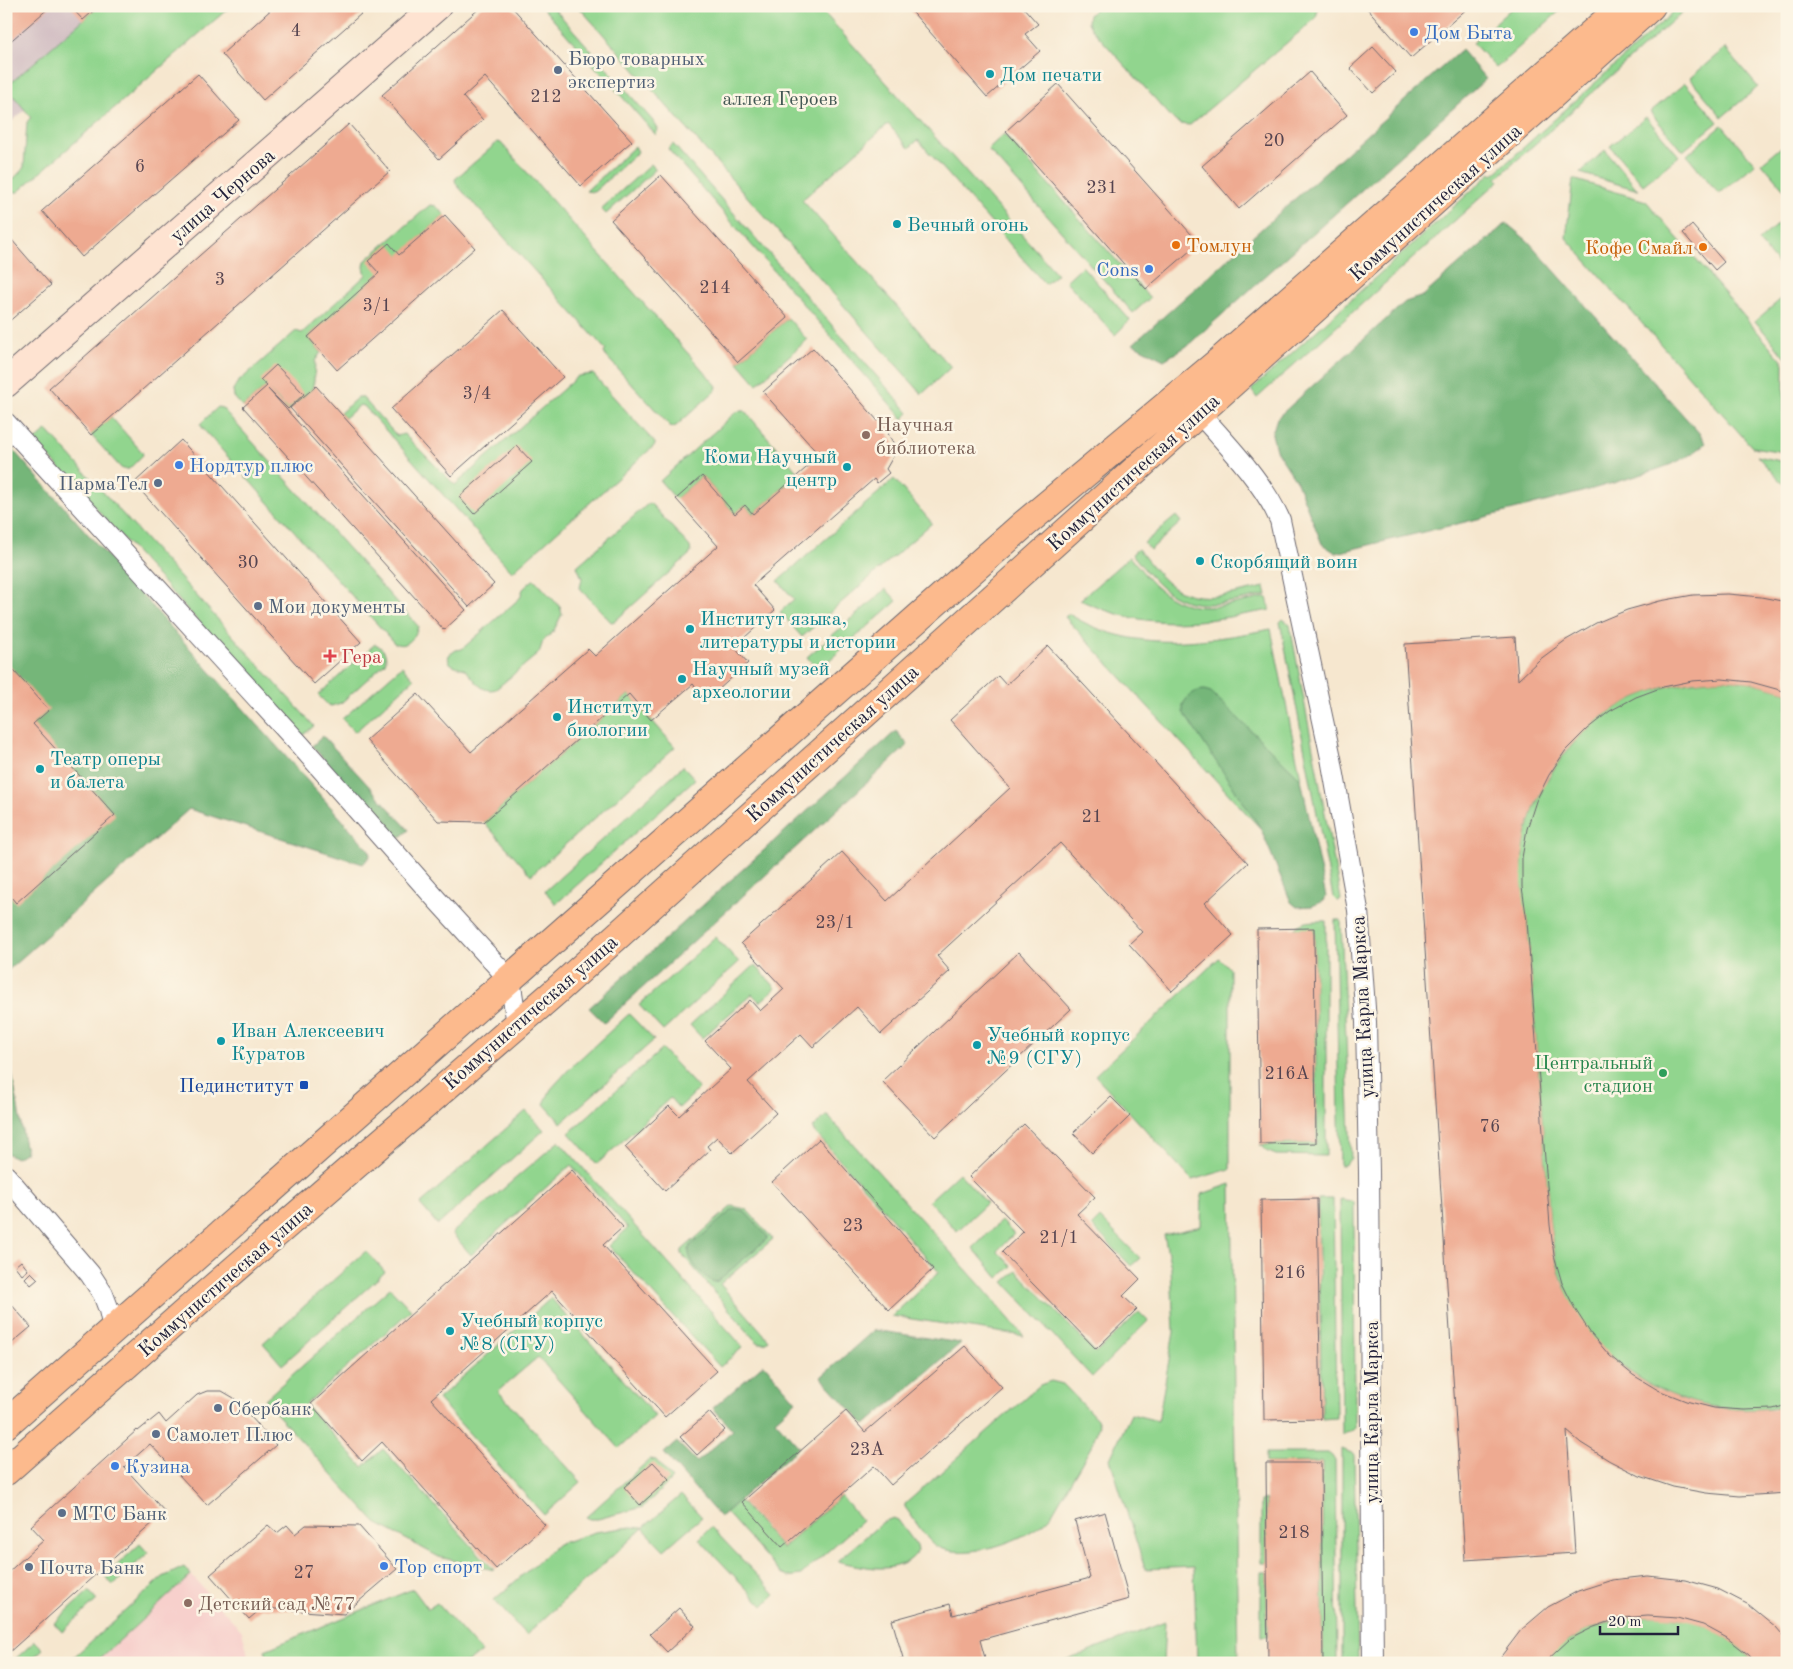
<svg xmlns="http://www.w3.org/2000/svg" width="1793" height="1669" viewBox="0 0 1793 1669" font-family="'Old Standard TT',serif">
  <rect width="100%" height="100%" fill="#fcf5e5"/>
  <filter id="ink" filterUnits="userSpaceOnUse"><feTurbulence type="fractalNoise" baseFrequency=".02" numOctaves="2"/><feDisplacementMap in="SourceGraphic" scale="10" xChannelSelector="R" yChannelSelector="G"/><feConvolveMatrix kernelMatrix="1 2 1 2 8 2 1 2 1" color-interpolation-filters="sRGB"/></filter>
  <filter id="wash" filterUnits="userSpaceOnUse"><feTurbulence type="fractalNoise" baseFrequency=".0096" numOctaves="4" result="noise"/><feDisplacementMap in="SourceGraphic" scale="20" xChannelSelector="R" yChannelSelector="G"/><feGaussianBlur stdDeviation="1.12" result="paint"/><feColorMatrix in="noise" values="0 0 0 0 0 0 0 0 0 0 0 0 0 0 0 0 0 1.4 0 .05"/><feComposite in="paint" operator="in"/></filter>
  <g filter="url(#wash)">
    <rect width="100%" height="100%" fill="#f6e7cf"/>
    <path fill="#f7d0cc" d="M191 1575 242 1631 250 1663H95Z"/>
    <path fill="#d2bec3" d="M6 6H104L123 28 6 126Z"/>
    <path fill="#91d58e" stroke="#5a7c64" d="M99 6H231L18 192H11L8 187C11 179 20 174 24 167L27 122 31 117 6 87Z
      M541 6H552L653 121 658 129 656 135Z
      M578 6H818L1057 274 1045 284 918 140 909 148 888 124 802 200 951 367 922 394Z
      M1099 6H1316L1318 9 1316 18 1190 125 1180 124 1175 121 1091 28 1088 22 1089 15Z
      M1514 6H1565L1496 68 1473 43Z
      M1680 6H1689L1497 178 1499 181 1257 398 1252 391V389L1491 173 1493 175Z
      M1725 48 1758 87 1722 117 1690 78Z
      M1685 83 1718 122 1683 151 1650 112Z
      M1646 117 1679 156 1643 185 1610 146Z
      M1722 125 1755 164 1719 194 1687 155Z
      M1004 134 1150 298 1133 313 988 149Z
      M498 142 501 143 717 386 716 390 676 426 673 427 670 426 605 355 604 352 606 350 456 184 455 179Z
      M1787 142V193L1762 163Z
      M673 144 909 413 903 419 668 149Z
      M635 146 638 152 594 192 586 191Z
      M1605 150 1638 190 1580 173Z
      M651 164 656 169 606 214 601 209Z
      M1573 179 1646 201 1784 363V452L1752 447 1566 238Z
      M430 205 436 206 445 215 308 337 321 352 315 361 314 381 312 389 288 411 266 387 243 407 234 397 233 390 237 383 296 331 302 333 366 275 364 267 365 261Z
      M1787 216V275L1758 241Z
      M1082 266 1130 320 1115 335 1066 281Z
      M1787 294V359L1755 321Z
      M788 318 807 340 757 384 738 362Z
      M593 374 655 443V445L512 572 364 406 360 405 345 418 340 413 358 397H362L397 436 404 434 455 485 578 376Z
      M218 407 222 408 418 626C416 637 407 649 394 643L204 430 200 424Z
      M741 411H745L799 474 753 514 745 505 735 514 702 476 676 499 660 481 736 412Z
      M111 417 142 452 143 455 129 469H122L91 435Z
      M47 430 314 726 302 736 35 441Z
      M1757 456 1785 462 1784 485Z
      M894 479 932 523 802 637 780 612 794 599 778 581Z
      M649 503 652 505 690 547 691 553 615 621 611 622 580 588 582 578 577 566Z
      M1176 516 1181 522 1150 550 1144 543Z
      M1138 549C1149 562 1159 577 1173 587 1201 605 1235 593 1265 587L1267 595C1230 602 1191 615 1160 586 1150 577 1141 565 1132 554Z
      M1129 557C1139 565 1145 577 1155 586 1192 619 1224 605 1267 597L1270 610C1198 623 1149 632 1080 600Z
      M533 580H535L560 607 562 614 553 632 543 641 539 653 496 689C479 694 476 678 464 669 460 667 453 666 450 663 448 660 448 658 449 655L456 650 462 649 520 598 523 589Z
      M886 589 897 601 818 670 807 657Z
      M1069 614C1133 654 1201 642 1271 629L1301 779 1261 829 1065 617Z
      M1283 619 1290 625 1341 899 1340 901H1337L1333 897 1280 622Z
      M375 644C383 647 388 655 385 663L341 703 331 706 327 704 318 695Z
      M402 666 414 679 355 732 342 719Z
      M1722 679 1751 682 1787 692V1405C1705 1424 1614 1383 1574 1309 1560 1282 1554 1255 1550 1225L1527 921C1504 833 1554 733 1637 697 1664 685 1692 681 1722 679Z
      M629 694 675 747 531 875 484 822Z
      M683 766 695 779 556 904 545 891Z
      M1335 920H1341L1351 1158 1346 1164 1340 1166Z
      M1326 921V1156L1276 1155 1266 1151 1260 1145 1317 1143 1314 929H1294C1301 920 1316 921 1326 921Z
      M715 937 739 962 663 1031 639 1005Z
      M1219 958 1230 969V1169L1192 1180 1095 1075Z
      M755 965 776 988 760 1002 752 994 702 1038 690 1025Z
      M629 1014 654 1040 561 1123 544 1104 551 1089 571 1067Z
      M662 1049 699 1089 679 1108 670 1098 597 1164 569 1133Z
      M526 1111 544 1130 438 1225 420 1204Z
      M827 1115 981 1286 1024 1336 892 1316 939 1272 812 1129Z
      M559 1141 743 1347 720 1367 609 1246 628 1228 571 1165 471 1255 452 1233Z
      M959 1173 987 1203 957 1231 929 1201Z
      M1231 1184 1238 1663H1197L1194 1567 1145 1569 1110 1459 1131 1414 1158 1421 1174 1332 1171 1268 1164 1235 1201 1226 1202 1194Z
      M1318 1199H1333L1336 1418 1322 1419Z
      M1340 1199 1351 1201 1354 1203 1355 1429 1342 1435Z
      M732 1206 746 1209 773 1239 720 1284 769 1340 765 1343H759L754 1339 682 1254V1250Z
      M1100 1218 1140 1258 1131 1266 1092 1226Z
      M1001 1221 1014 1234 997 1251 1012 1266 998 1278 973 1248Z
      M366 1251 385 1272 282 1365 263 1343Z
      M1017 1271 1096 1353 1139 1312 1148 1321 1092 1377 1004 1282Z
      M390 1288 411 1310 305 1405 363 1467 383 1449 494 1570 439 1557 376 1523 264 1400Z
      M551 1298 655 1416 619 1448 538 1357 498 1391 581 1482 544 1515 438 1399Z
      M1051 1381 1063 1384 1097 1419 1099 1425 1091 1447 1050 1517C1029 1540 965 1562 936 1546 927 1541 912 1516 905 1507V1504L1040 1385Z
      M1342 1449 1354 1454 1358 1663H1342Z
      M1266 1453H1328L1332 1456 1335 1461 1337 1663H1323L1322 1462 1266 1463Z
      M650 1459 656 1460 672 1479 643 1507 598 1519H590L586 1517Z
      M681 1495 702 1517 664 1550 643 1528 526 1635 494 1600 558 1544 595 1532 631 1527 643 1528Z
      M841 1496 862 1521 801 1575 788 1577 781 1574 726 1512 739 1500 782 1548Z
      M1266 1500 1267 1563H1261V1501Z
      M893 1518 898 1520 917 1546 918 1551C901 1577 862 1567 837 1561L883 1522Z
      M711 1527 775 1594 763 1606 699 1539Z
      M140 1544 148 1553 113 1585 105 1576Z
      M184 1567 191 1575 95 1663H67L163 1577Z
      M1261 1572H1267V1636H1261Z
      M413 1589 428 1609 437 1603 481 1652 467 1663H269L265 1650Z
      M89 1591 97 1600 62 1632 54 1623Z
      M1648 1616C1657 1616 1667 1616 1676 1618 1705 1621 1736 1640 1755 1663H1544C1571 1630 1608 1620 1648 1616Z
      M1165 1622 1163 1663H1060Z
      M35 1641 43 1649 27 1663H11Z"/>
    <path fill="#74b679" stroke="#4b6c5a" d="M1461 50 1486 79 1187 346 1164 360 1133 344Z
      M1506 223 1528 241 1700 434 1706 443C1684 464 1648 472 1620 481 1526 509 1430 530 1336 553L1322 544 1297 482 1276 450 1272 434 1277 418 1405 302 1423 296Z
      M6 442 369 850 370 856 363 864 189 809 6 972Z
      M1204 690 1211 692 1301 779 1326 897 1324 901 1312 906 1297 907 1291 902 1261 829 1183 712V704C1189 695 1193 691 1204 690Z
      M896 731 908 745 604 1023 589 1008Z
      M323 736 409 830 397 840 312 746Z
      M6 1040 26 1152 16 1158 6 1153Z
      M736 1209 744 1211 767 1236V1239L718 1281 714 1282C703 1277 684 1259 690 1246L732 1210Z
      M874 1330 961 1343 865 1425 821 1377Z
      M764 1364 796 1401 775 1420 799 1447 720 1517 664 1453 677 1442 697 1462 733 1430 713 1408Z"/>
    <g id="blocks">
      <path fill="#eeaa91" d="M6 6H51L6 45Z
        M70 6H99L83 20Z
        M275 6H370L263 100 222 54Z
        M482 6H511L632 141 581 186 485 77 463 97 483 120 439 159 382 95Z
        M907 6H1022L1038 24 1025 34 1040 51 987 97Z
        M1365 6H1470L1411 58Z
        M1373 47 1396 72 1373 93 1350 68Z
        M1310 72 1347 115 1239 209 1202 166Z
        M198 74 239 120 82 257 42 211Z
        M1058 84 1199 243 1146 289 1006 131Z
        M349 124 390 171 91 435 49 388Z
        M661 175 788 318 738 362 611 220Z
        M445 215 475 248 337 370 308 337 379 273 368 261 389 243 399 255Z
        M1692 225 1724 262 1715 270 1683 233Z
        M11 239 51 285 6 324V243Z
        M503 310 563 377 451 476 391 409Z
        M813 348 878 421 882 417 892 430 888 434 894 444V455L886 469 889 473 877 483 874 479 753 585 775 610 734 647 748 663 707 700 693 684 651 720 629 694 484 822 438 821 366 740 418 694 471 752 588 649 595 656 718 546 676 499 702 476 735 514 745 505 753 514 820 456 763 392Z
        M276 365 304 394 288 409 268 389 466 610 444 630 243 407 267 386 260 380Z
        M316 386 494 584 469 607 290 408Z
        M181 440 361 642 314 684 134 483Z
        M517 446 532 462 474 514 459 497Z
        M1728 594 1761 597 1787 602V692L1751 682 1722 679 1692 681 1663 687 1636 697 1610 711 1587 729 1566 750 1549 775 1536 801 1527 829 1522 858V887L1527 921 1550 1225 1554 1255 1562 1283 1575 1309 1591 1334 1610 1356 1633 1375 1658 1390 1686 1401 1714 1408 1744 1410 1773 1409 1787 1405V1493L1740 1496 1706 1493 1673 1487 1640 1476 1610 1461 1581 1443 1567 1431 1575 1553 1465 1560 1405 644 1515 637 1518 680 1539 660 1566 640 1596 623 1627 610 1660 601 1693 595Z
        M1048 646 1248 863 1205 903 1233 935 1172 991 1129 944 1142 932 1060 843 937 956 950 971 881 1034 857 1007 813 1047 801 1034 748 1082 776 1113 732 1153 717 1137 707 1146 710 1150 665 1191 625 1147 669 1106 679 1116 731 1069 705 1041 750 1000 760 1011 784 989 741 943 842 852 887 901 1010 788 950 720 998 676 1006 685Z
        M6 662 49 710 33 724 115 815 16 903 6 891Z
        M1314 928 1316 1143 1260 1144 1257 929Z
        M1019 952 1071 1009 935 1137 882 1081Z
        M1111 1097 1130 1116 1092 1153 1073 1133Z
        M1024 1124 1095 1197 1077 1214 1140 1279 1123 1296 1137 1309 1096 1349 1002 1252 1023 1232 969 1177Z
        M819 1139 933 1269 889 1310 772 1182Z
        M572 1170 623 1227 603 1245 717 1371 665 1417 552 1291 431 1399 545 1525 496 1569 382 1442 362 1461 311 1404Z
        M1317 1199 1321 1419 1264 1420 1261 1200Z
        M21 1261 28 1270 22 1275 15 1266Z
        M31 1272 38 1279 31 1285 25 1278Z
        M11 1304 31 1327 6 1348V1309Z
        M965 1346 1002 1387 891 1485 874 1466 782 1547 742 1502 846 1411 865 1432Z
        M207 1391H222L234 1398 276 1445 207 1505 150 1444 124 1467 165 1512 6 1655V1574L44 1540 31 1526 137 1430 138 1431 159 1414 166 1423 197 1395Z
        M709 1412 725 1430 697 1455 680 1437Z
        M653 1462 669 1479 640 1505 624 1487Z
        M1266 1463H1321L1323 1663H1268Z
        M1105 1512 1129 1599 980 1640 985 1658 968 1663H887L903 1658 892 1620 950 1604 953 1615 1090 1578 1075 1521Z
        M268 1525 277 1533 287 1525 295 1534 306 1525 359 1526 397 1569 344 1614 262 1608 249 1619 210 1575Z
        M1648 1576 1685 1580 1718 1589 1749 1605 1776 1627 1787 1640V1663H1755L1749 1655 1727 1638 1703 1625 1677 1618 1648 1616 1620 1618 1594 1627 1570 1639 1544 1663H1496L1521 1630 1548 1607 1578 1591 1612 1580Z
        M679 1608 695 1626 667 1652 650 1634Z"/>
    </g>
  </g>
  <g filter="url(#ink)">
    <use href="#blocks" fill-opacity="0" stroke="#6c676f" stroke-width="1"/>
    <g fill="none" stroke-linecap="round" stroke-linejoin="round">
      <defs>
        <path id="street" d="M1191 404C1221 438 1262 479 1280 520L1331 758 1358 910 1366 1022 1369 1172 1373 1663
          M6 423 301 746 436 899 510 980 517 1024
          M6 1176 90 1274 103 1294 109 1310 113 1328"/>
        <path id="secondary" d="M6 383 437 6"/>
        <path id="primary" d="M6 1424 1022 526 1221 360 1614 14
          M6 1471 196 1303 555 992 1651 6"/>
      </defs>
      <use href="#street" stroke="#6c676f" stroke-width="22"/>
      <use href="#secondary" stroke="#6c676f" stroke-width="30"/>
      <use href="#primary" stroke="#6c676f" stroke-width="30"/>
      <use href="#street" stroke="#fff" stroke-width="20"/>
      <use href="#secondary" stroke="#fee3d1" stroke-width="28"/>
      <use href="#primary" stroke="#fcba8d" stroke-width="28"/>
    </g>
  </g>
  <g fill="#3f7fe0" stroke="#fcf5e5" stroke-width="2">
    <circle cx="1414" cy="32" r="5"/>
    <circle cx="1149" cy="269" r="5"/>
    <circle cx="179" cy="465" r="5"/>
    <circle cx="115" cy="1466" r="5"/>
    <circle cx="384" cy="1566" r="5"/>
  </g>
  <g fill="#5c6f8a" stroke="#fcf5e5" stroke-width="2">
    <circle cx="558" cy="70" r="5"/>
    <circle cx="158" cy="483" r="5"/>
    <circle cx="258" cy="606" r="5"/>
    <circle cx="218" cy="1408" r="5"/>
    <circle cx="156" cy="1434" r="5"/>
    <circle cx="62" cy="1513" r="5"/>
    <circle cx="29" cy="1567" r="5"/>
  </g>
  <g fill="#0f9aa8" stroke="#fcf5e5" stroke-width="2">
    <circle cx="990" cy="74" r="5"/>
    <circle cx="897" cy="224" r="5"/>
    <circle cx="847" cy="467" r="5"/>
    <circle cx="1200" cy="561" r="5"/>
    <circle cx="690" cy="629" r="5"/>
    <circle cx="682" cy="679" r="5"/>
    <circle cx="557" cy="717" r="5"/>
    <circle cx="40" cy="769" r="5"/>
    <circle cx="221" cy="1041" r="5"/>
    <circle cx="977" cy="1045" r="5"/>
    <circle cx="450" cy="1331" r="5"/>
  </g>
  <g fill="#e8710a" stroke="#fcf5e5" stroke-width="2">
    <circle cx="1176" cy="245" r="5"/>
    <circle cx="1703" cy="247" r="5"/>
  </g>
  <g fill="#8d6e63" stroke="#fcf5e5" stroke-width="2">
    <circle cx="866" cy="435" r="5"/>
    <circle cx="188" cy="1603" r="5"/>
  </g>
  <path fill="#e0444e" stroke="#fcf5e5" stroke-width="2" d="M327.5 648.5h5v5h5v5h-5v5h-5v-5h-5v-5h5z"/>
  <circle fill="#2e9e5b" stroke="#fcf5e5" stroke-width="2" cx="1663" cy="1073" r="5"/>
  <rect fill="#1a4fb4" stroke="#fcf5e5" stroke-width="2" x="299" y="1080" width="10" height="10" rx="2.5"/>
  <g text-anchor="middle" stroke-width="5" stroke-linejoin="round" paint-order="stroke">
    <g font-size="18" fill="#554450">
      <text x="296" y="36">4</text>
      <text x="546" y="102">212</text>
      <text x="1274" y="146">20</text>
      <text x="140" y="172">6</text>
      <text x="1102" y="193">231</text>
      <text x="220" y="285">3</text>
      <text x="715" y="293">214</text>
      <text x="377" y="311">3/1</text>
      <text x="477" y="399">3/4</text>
      <text x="248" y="568">30</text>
      <text x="1092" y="822">21</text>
      <text x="835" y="928">23/1</text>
      <text x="1287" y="1079">216А</text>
      <text x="1490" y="1132">76</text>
      <text x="853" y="1231">23</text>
      <text x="1059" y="1243">21/1</text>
      <text x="1290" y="1278">216</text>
      <text x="867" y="1455">23А</text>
      <text x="1294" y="1538">218</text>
      <text x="304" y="1578">27</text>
    </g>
    <g font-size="20" fill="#366cbe" stroke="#fcf5e5" text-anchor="start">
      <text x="1424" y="39">Дом Быта</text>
      <text x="1139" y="276" text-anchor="end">Cons</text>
      <text x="189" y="472">Нордтур плюс</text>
      <text x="125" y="1473">Кузина</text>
      <text x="394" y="1573">Top спорт</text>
    </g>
    <g font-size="20" fill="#4e5e75" stroke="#fcf5e5" text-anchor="start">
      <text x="568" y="65">Бюро товарных<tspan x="568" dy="23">экспертиз</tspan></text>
      <text x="148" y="490" text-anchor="end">ПармаТел</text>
      <text x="268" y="613">Мои документы</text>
      <text x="228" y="1415">Сбербанк</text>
      <text x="166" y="1441">Самолет Плюс</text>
      <text x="72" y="1520">МТС Банк</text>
      <text x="39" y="1574">Почта Банк</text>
    </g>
    <g font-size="20" fill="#0d838f" stroke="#fcf5e5" text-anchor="start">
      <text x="1000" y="81">Дом печати</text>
      <text x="907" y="231">Вечный огонь</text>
      <text x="837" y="463" text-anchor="end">Коми Научный<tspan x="837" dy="23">центр</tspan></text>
      <text x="1210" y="568">Скорбящий воин</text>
      <text x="700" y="625">Институт языка,<tspan x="700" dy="23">литературы и истории</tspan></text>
      <text x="692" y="675">Научный музей<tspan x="692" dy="23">археологии</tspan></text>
      <text x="567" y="713">Институт<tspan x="567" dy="23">биологии</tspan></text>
      <text x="50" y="765">Театр оперы<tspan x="50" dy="23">и балета</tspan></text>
      <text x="231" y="1037">Иван Алексеевич<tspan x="231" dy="23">Куратов</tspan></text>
      <text x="987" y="1041">Учебный корпус<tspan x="987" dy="23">№9 (СГУ)</tspan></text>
      <text x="460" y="1327">Учебный корпус<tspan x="460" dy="23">№8 (СГУ)</tspan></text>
    </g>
    <g font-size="20" fill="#435854" stroke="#fcf5e5">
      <text x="780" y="105">аллея Героев</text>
    </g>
    <g font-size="20" fill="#22223b" stroke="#fcf5e5">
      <text transform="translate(222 195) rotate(-41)" y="7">улица Чернова</text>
      <text transform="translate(1435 202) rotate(-42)" y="7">Коммунистическая улица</text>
      <text transform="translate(1133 472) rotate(-42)" y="7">Коммунистическая улица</text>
      <text transform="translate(832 743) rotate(-42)" y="7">Коммунистическая улица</text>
      <text transform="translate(1362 1007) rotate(-93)" y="7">улица Карла Маркса</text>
      <text transform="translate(530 1012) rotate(-41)" y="7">Коммунистическая улица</text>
      <text transform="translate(225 1279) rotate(-41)" y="7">Коммунистическая улица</text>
      <text transform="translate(1371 1412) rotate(-90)" y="7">улица Карла Маркса</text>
    </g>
    <g font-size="20" fill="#c56008" stroke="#fcf5e5" text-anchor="start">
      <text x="1186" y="252">Томлун</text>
      <text x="1693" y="254" text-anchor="end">Кофе Смайл</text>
    </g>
    <g font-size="20" fill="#785e54" stroke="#fcf5e5" text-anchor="start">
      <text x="876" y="431">Научная<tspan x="876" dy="23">библиотека</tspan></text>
      <text x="198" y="1610">Детский сад №77</text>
    </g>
    <g font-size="20" fill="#be3a42" stroke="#fcf5e5" text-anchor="start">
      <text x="341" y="663">Гера</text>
    </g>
    <g font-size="20" fill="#27864d" stroke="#fcf5e5" text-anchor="end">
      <text x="1653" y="1069">Центральный<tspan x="1653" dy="23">стадион</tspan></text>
    </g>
    <g font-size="20" fill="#164399" stroke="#fcf5e5" text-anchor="end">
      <text x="294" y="1092">Пединститут</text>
    </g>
  </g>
  <rect width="1793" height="1669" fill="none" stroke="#fcf5e5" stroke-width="25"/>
  <path d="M1600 1626v8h78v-8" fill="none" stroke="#22223b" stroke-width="2.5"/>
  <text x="1608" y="1626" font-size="15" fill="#22223b" stroke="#fcf5e5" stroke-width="4" paint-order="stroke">20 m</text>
</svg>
